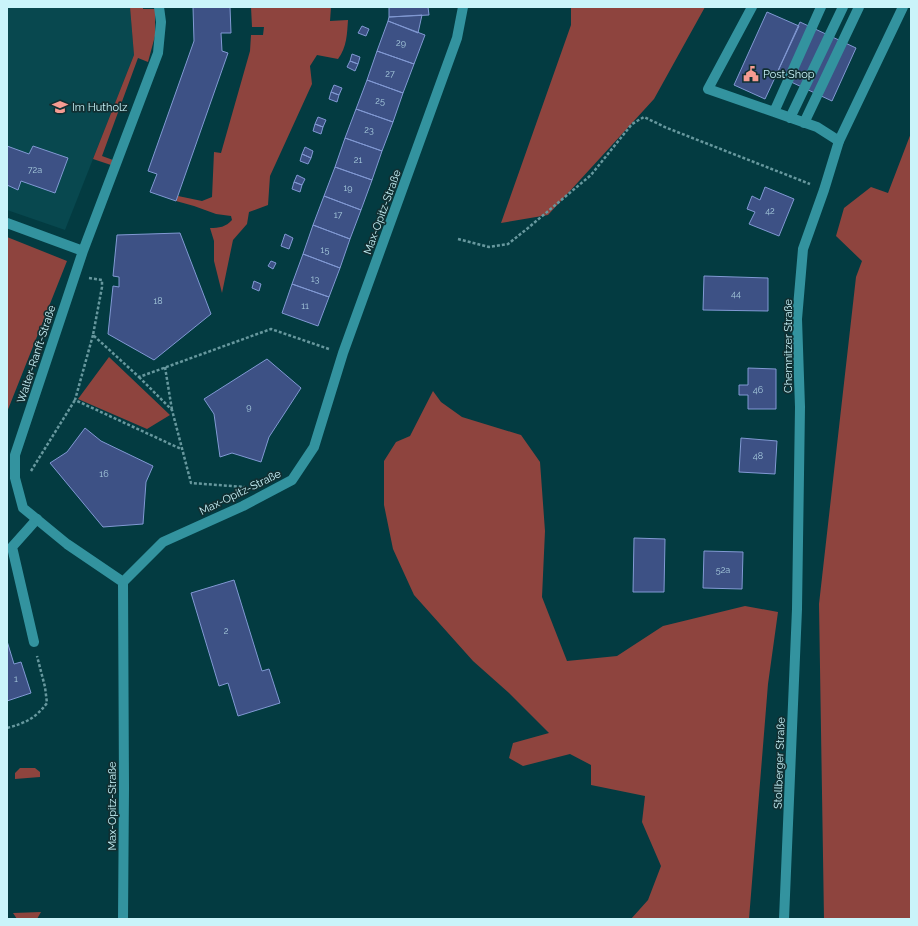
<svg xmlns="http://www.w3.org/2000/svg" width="918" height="926" viewBox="0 0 918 926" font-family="Raleway,sans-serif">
  <rect width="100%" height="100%" fill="#033b41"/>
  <path fill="#08484f" d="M7 7H130L134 55 65 230 7 210Z"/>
  <path fill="#8e443e" d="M130 7H143V9H155V36L148 62 138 58 102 156 113 160 111 165 93 159 134 55Z
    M251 7H331L330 21 348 20C347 34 347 47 338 59L317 55 310 66 312 84 270 176 268 205 249 212 247 224 233 240 222 293 214 261V241L210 228C219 228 226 227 232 220L231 216 216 214 194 206 176 201 178 196 202 201 212 197 214 152 221 153 250 51 251 35H263L264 27H252Z
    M571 7H705L654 99 548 215 501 223 571 25Z
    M911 133V919H824L819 604 856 277 862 261 836 236 844 208 871 187 888 193Z
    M7 237 67 261 7 412Z
    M109 357 170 415 147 429 78 399Z
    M433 391 441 402 462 417 521 435 540 462 545 531 542 597 567 661 617 656 663 626 745 606 778 612 768 684 749 919H631L648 900 661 866 642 822 645 796 591 785V765L570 754 523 766 509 758 513 743 549 733 509 693 473 661 414 595 393 549 384 505V461L396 442 410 436Z
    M20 768H35L40 772V777L15 779V773Z
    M41 912 37 919H17L13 913Z"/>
  <path fill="#3d5185" stroke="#8199d3" d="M193 7H230L231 33H221L222 51 228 53 176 201 150 192 157 174 148 171 194 41Z
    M389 7H428L429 15 389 17Z
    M767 12 799 26 765 99 734 85Z
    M422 15 418 33 388 21 389 17Z
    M388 21 425 35 414 64 377 51Z
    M800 22 856 48 832 101 776 75Z
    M362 26 369 29 366 36 358 33Z
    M377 51 414 64 403 93 367 80Z
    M352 54 360 57 358 64 350 61Z
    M350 61 358 64 355 71 347 67Z
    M367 80 403 93 393 122 356 109Z
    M334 85 342 88 339 95 331 92Z
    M331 92 339 95 337 102 329 99Z
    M356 109 393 122 382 151 345 138Z
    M318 117 326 120 323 127 315 124Z
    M315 124 323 127 321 134 313 131Z
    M345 138 382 151 372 180 335 167Z
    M7 146 29 154 33 146 68 158 55 193 21 181 18 190 7 185Z
    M305 147 313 151 311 158 302 154Z
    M302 154 311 158 308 164 300 161Z
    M335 167 372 180 361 210 324 196Z
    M297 175 305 179 302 185 294 182Z
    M294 182 302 185 300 192 292 189Z
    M765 187 794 199 779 236 749 224 755 212 747 209 752 196 760 200Z
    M324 196 361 210 350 239 313 225Z
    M313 225 350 239 340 268 303 254Z
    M180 233 211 314 154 360 108 334 113 286 119 287V277L113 276 117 235Z
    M285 234 293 238 289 249 281 246Z
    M303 254 340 268 329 297 292 284Z
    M271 261 276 263 273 269 268 266Z
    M704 276 768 278V311L703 310Z
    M254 281 261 284 259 291 252 288Z
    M292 284 329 297 318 326 282 313Z
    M267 359 301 388 269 437 261 462 232 453 220 457 214 414 204 399Z
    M748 368 776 369V409H748V395H739V385H748Z
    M85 428 101 441 153 466 146 482 143 524 103 527 50 463 67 452Z
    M741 438 777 441 775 474 739 472Z
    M634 538 665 539 664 592H633Z
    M704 551 743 552 742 589 703 588Z
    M234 580 262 671 269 669 280 703 238 716 228 683 219 686 191 593Z
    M7 641 14 664 21 662 31 693 7 701Z"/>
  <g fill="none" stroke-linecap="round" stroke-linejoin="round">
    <path stroke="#67989e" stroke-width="2.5" stroke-dasharray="3 2" stroke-linecap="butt" d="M458 239 489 247 508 244 528 228 591 175 632 124 644 117 667 128 810 184
      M89 278 102 280V287L93 335 139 377 271 329 329 349
      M93 335 75 400 181 449
      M165 367 172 410
      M139 377 172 410 191 483 244 487 243 489
      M31 471 75 400
      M7 728C25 723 35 719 47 703L45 687 37 656"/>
    <path stroke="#33939f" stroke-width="10" d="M752 7 708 89 817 127 839 141
      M774 112 821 7
      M790 118 843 7
      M804 123 859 7
      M34 642 12 547 37 519"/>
    <path stroke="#33939f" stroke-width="10" d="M7 223 83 251
      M123 582 67 544 23 508 15 478V455L83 251 158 53 161 22 159 7
      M123 919 124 788 123 582 163 542 243 506 292 480 314 447 343 353 457 38 463 7"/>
    <path stroke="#33939f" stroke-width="10" d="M784 919 797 609 800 407 797 319 803 249 824 190 839 141 903 7"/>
  </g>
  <defs>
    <symbol id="civic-bare" viewBox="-9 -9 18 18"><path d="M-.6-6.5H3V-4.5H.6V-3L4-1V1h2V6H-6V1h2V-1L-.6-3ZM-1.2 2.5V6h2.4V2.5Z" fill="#f59c92" stroke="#112f32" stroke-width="2.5" paint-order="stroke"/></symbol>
    <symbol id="school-bare" viewBox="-9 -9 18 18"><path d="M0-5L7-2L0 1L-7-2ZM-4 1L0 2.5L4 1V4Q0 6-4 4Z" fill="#f59c92" stroke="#112f32" stroke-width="2.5" paint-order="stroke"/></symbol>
  </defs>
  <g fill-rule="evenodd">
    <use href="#civic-bare" x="740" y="63" width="22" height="22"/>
    <use href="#school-bare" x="49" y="96" width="22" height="22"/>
  </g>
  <g text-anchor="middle" stroke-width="3.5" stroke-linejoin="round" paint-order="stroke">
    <g font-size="9" fill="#a7cbdd">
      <text x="401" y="46">29</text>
      <text x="390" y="77">27</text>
      <text x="380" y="104">25</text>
      <text x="369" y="133">23</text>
      <text x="358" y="163">21</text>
      <text x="35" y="173">72a</text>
      <text x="348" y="191">19</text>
      <text x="770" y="214">42</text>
      <text x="338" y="218">17</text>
      <text x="325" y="253">15</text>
      <text x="315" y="282">13</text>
      <text x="736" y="297">44</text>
      <text x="158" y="304">18</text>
      <text x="305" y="309">11</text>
      <text x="758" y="393">46</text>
      <text x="249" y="410">9</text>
      <text x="758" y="459">48</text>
      <text x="104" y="477">16</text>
      <text x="723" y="573">52a</text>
      <text x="226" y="634">2</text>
      <text x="16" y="682">1</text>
    </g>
    <g font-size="11" fill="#caf4fa" stroke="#112f32" text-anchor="start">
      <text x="763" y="78">Post Shop</text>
      <text x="72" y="111">Im Hutholz</text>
    </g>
    <g font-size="11" fill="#caf4fa" stroke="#112f32">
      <text transform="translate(382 212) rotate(-70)" y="4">Max-Opitz-Straße</text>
      <text transform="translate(788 346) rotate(-90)" y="4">Chemnitzer Straße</text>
      <text transform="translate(36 354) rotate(-72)" y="4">Walter-Ranft-Straße</text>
      <text transform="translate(240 492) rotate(-26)" y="4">Max-Opitz-Straße</text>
      <text transform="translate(779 763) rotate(-88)" y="4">Stollberger Straße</text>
      <text transform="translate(112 806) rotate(-90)" y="4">Max-Opitz-Straße</text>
    </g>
  </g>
  <rect width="918" height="926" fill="none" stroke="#caf4fa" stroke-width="16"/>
</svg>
